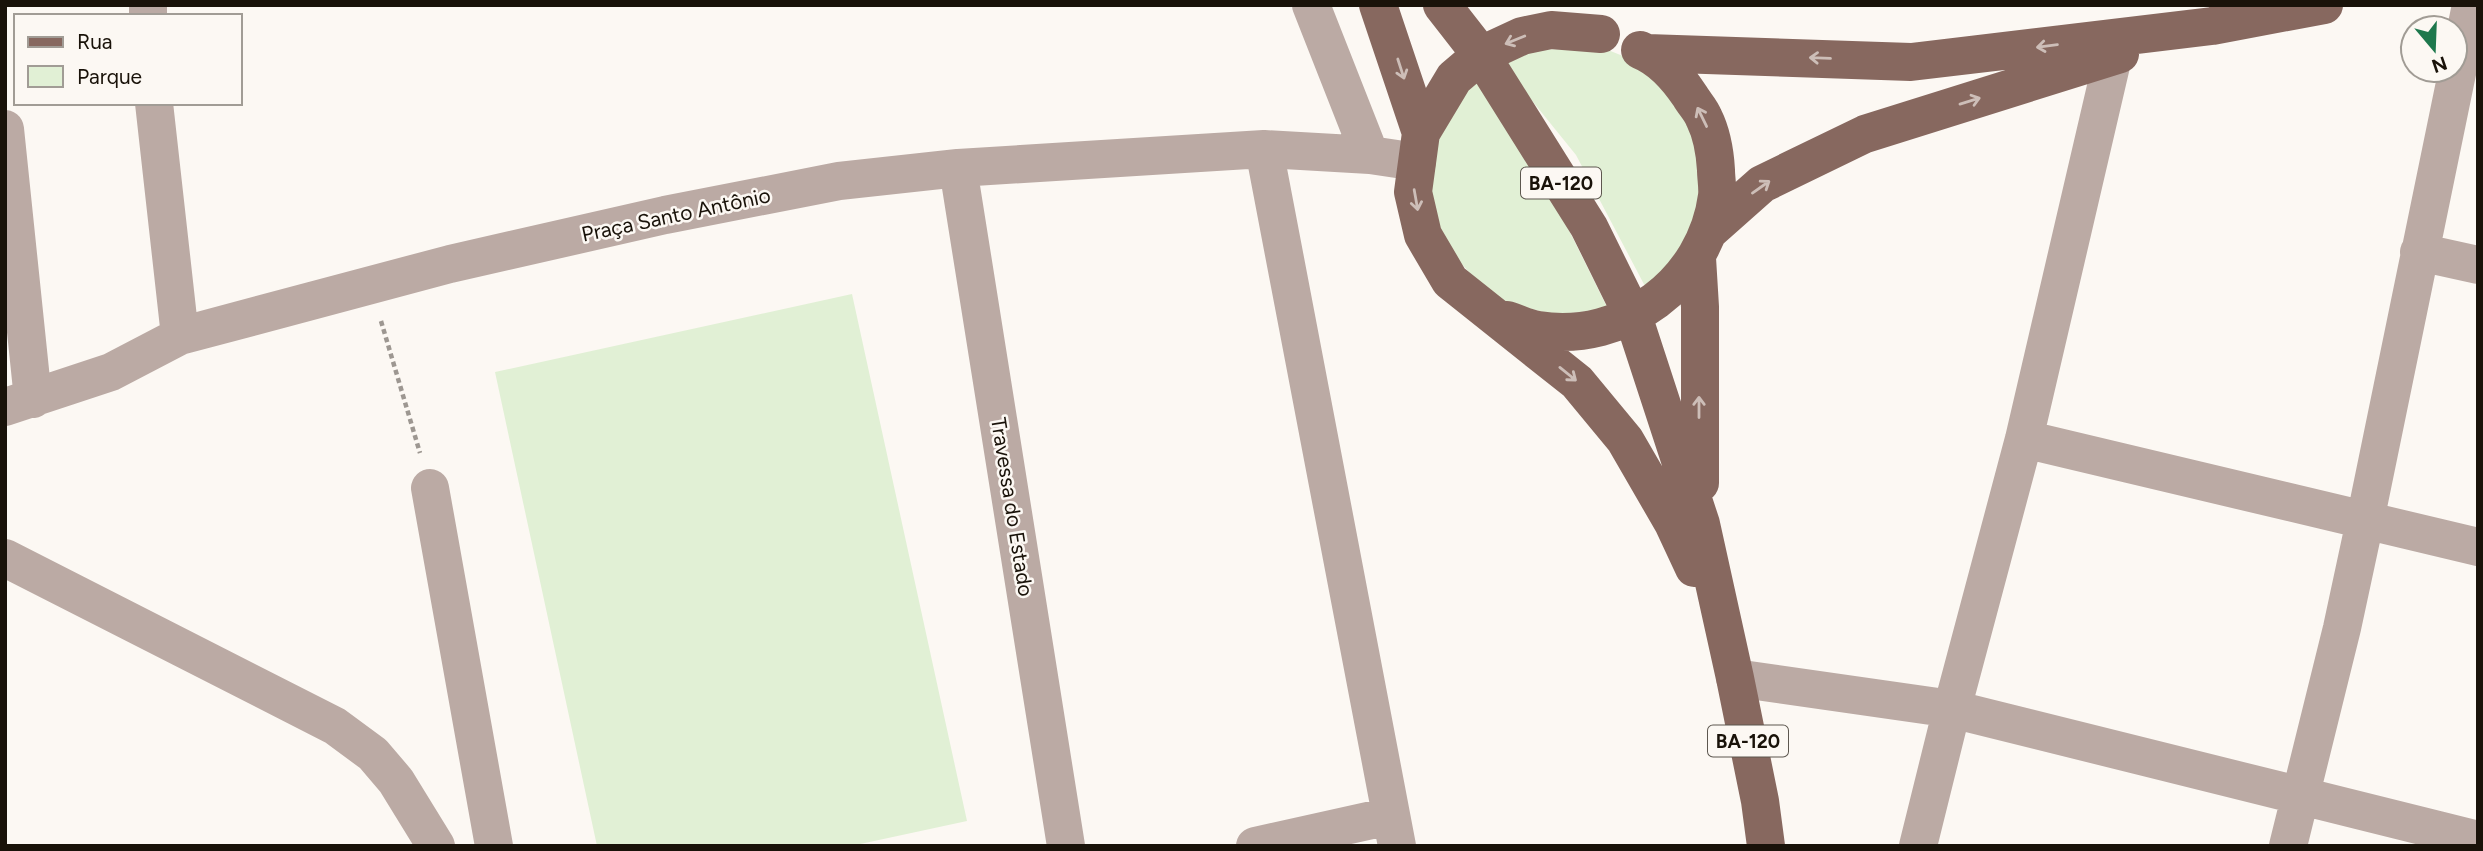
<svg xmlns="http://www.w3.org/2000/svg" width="2483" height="851" viewBox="0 0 2483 851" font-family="Figtree,sans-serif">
  <rect width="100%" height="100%" fill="#fcf8f3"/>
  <path fill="#e1f0d5" d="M1603 48 1628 58 1651 72 1697 137 1702 190 1688 241 1647 290 1576 155 1499 60 1524 50Z
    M1477 75 1551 194 1608 309 1554 315 1503 301 1481 286 1446 246 1429 196 1434 142Z
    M852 294 967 821 851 846H597L495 372Z"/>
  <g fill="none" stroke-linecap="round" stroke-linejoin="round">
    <path stroke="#9d9791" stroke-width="4.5" stroke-dasharray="5 3.5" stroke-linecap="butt" d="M381 321 420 453"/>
    <path stroke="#bbaaa4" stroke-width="38" d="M148 5V16
      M1311 5 1370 155
      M154 103 180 336
      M5 129 33 399
      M1264 149 1397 846
      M958 168 1066 846
      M2419 252 2478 265
      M5 407 111 372 180 336 450 264 665 215 839 181 958 168 1264 149 1370 155 1417 162
      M2024 439 2478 547
      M430 488 494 846
      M5 558 335 726 373 754 396 781 436 846
      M1735 678 1952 709 2478 840
      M1255 846 1390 816
      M1918 846 1952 709 2024 439 2113 57
      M2288 846 2342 628 2365 521 2471 5"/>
    <path stroke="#87685f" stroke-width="38" d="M1378 5 1421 133
      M1442 5 1481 55 1589 227 1633 316 1701 524 1735 678 1760 801 1766 846
      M1601 34 1551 30 1522 36 1481 55 1454 78 1421 133 1413 192 1423 235 1450 281 1577 382 1625 440 1673 523 1694 568
      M1647 53 1911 62 2212 26 2324 5
      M1709 231 1762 184 1865 134 2120 54
      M1697 258 1700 307V483
      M1507 320C1517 323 1528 329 1538 330 1624 344 1706 282 1717 196 1718 188 1716 178 1716 170 1715 153 1712 134 1704 118 1701 110 1694 103 1690 96 1678 78 1660 58 1640 50"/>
  </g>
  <defs><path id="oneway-shaft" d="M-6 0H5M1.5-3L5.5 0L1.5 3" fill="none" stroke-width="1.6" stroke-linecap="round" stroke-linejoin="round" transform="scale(1.75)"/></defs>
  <g stroke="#cdbeb8">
    <use href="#oneway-shaft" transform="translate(1515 40) rotate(158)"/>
    <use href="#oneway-shaft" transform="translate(2047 46) rotate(173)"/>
    <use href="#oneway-shaft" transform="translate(1820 58) rotate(-178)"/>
    <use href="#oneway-shaft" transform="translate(1401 69) rotate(72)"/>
    <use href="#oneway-shaft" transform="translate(1970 101) rotate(-17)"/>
    <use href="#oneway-shaft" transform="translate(1702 117) rotate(-116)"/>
    <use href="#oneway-shaft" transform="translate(1761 187) rotate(-35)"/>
    <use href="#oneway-shaft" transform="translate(1416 200) rotate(80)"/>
    <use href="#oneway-shaft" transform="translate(1568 374) rotate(39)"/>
    <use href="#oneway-shaft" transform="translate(1699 407) rotate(-90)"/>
  </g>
  <g text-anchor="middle" stroke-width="5" stroke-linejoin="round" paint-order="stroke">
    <g fill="#fcf8f3" stroke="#5d574f" stroke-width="2">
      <rect x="1521" y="167.5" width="80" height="31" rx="5"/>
      <rect x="1708" y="725.5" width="80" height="31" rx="5"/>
    </g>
    <g font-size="19" font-weight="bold" fill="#191209">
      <text x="1561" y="190">BA-120</text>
      <text x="1748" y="748">BA-120</text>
    </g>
    <g font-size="21" fill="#191209" stroke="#fcf8f3">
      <text transform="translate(676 215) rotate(-12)" y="7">Praça Santo Antônio</text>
      <text transform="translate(1012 507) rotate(81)" y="7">Travessa do Estado</text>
    </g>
  </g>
  <rect width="2483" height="851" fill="none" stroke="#191209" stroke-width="14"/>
  <rect x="14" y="14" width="228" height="91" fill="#fcf8f3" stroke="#a19c95" stroke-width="2"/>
  <rect x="28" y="37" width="35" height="10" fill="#87685f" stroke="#a19c95" stroke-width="2"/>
  <text x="77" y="49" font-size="21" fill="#191209">Rua</text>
  <rect x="28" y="66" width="35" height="21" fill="#e1f0d5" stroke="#a19c95" stroke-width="2"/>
  <text x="77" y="84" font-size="21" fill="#191209">Parque</text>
  <g transform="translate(2434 49) rotate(161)"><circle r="33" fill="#fcf8f3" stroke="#a19c95" stroke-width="2"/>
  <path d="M0-5L12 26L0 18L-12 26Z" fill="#1e784d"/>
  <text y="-10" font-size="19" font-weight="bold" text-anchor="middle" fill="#191209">N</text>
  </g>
</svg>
